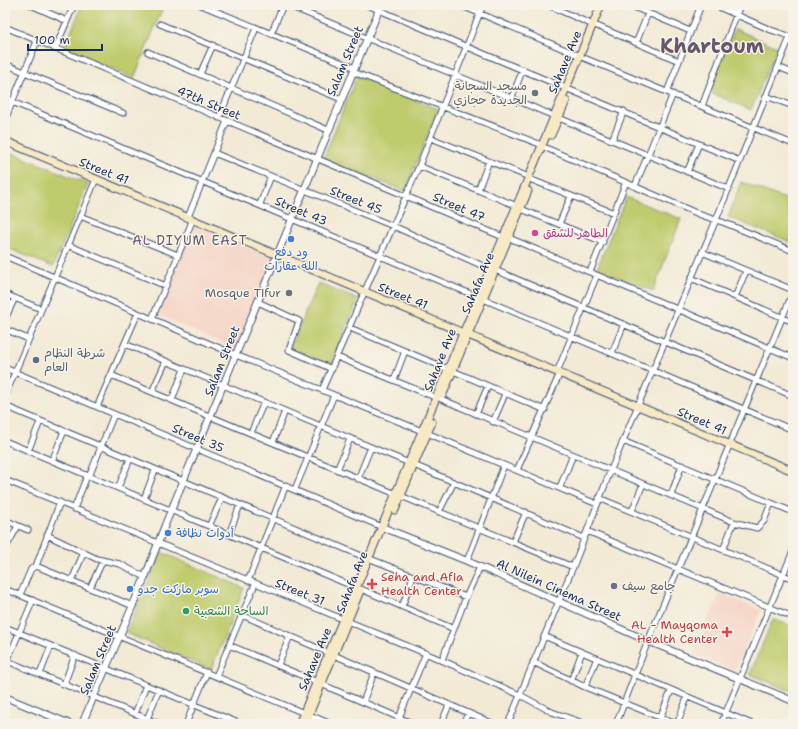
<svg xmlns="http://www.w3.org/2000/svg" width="798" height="729" viewBox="0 0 798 729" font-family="'Shantell Sans','Playpen Sans Arabic',sans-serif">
  <rect width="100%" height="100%" fill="#f7f3e8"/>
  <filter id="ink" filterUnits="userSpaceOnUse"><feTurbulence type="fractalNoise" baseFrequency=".025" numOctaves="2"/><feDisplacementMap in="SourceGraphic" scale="8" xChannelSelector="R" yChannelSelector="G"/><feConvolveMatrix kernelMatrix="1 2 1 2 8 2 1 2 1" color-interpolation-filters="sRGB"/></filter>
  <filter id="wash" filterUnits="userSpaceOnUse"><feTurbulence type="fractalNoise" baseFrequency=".012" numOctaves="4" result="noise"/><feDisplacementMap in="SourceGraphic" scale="16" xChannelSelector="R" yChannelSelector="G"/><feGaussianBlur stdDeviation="0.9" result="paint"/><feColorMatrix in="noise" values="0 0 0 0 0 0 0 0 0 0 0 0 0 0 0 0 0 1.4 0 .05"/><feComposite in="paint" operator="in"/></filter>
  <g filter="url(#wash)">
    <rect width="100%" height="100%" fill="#f2ead5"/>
    <path fill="#f5d2c2" d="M193 225 275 258 236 349 157 315Z
      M720 593 761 610 734 671 694 654Z"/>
    <path fill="#bfcb6c" stroke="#6d7d65" d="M82 5H164L134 78 64 49Z
      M735 29 777 47 751 110 709 92Z
      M357 76 438 109 405 191 323 159Z
      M5 150 88 184 53 267 5 247Z
      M741 182 793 202V243L728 217Z
      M626 197 681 219 653 291 597 269Z
      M318 283 358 300 330 367 289 350Z
      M161 552 244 588 211 670 126 633Z
      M773 619 793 627V692L750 674Z"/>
  </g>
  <g filter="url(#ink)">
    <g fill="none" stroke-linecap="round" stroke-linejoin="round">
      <defs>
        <path id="minor" d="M31 5 67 21
          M201 5 355 68
          M287 5 554 116
          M367 5 740 161
          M460 5 580 56
          M548 5 593 25
          M629 5 690 31
          M714 5 771 30 792 37
          M791 5 793 6
          M160 24 341 99
          M597 26 679 61
          M5 27 503 237
          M271 34 283 5
          M636 43 648 13
          M55 49 74 5
          M148 52 328 130
          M584 58 793 144
          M5 64 123 113
          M778 67 793 73
          M353 72 542 145
          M200 74 213 45
          M667 92 701 5
          M766 96 793 106
          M512 97 523 69
          M5 99 478 297
          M702 106 740 5
          M219 118 256 28
          M559 118 729 189
          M5 120 37 41
          M431 138 529 177
          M612 140 624 111
          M546 148 701 215 725 223 793 251
          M214 153 393 226 490 269
          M419 166 517 206
          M687 172 699 144
          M532 180 614 213
          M635 186 673 94
          M478 190 489 161
          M260 204 271 176
          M521 209 603 242
          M80 216 178 255
          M188 217 227 121
          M559 224 571 196
          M509 238 793 358
          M68 245 166 286
          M702 252 793 290
          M5 256 236 355 422 431
          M495 270 793 396
          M590 272 626 182
          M691 278 793 322
          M5 294 41 309
          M735 297 746 271
          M483 299 793 430
          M258 302 299 321 289 350 332 369
          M5 319 15 298
          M152 319 193 219
          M350 328 405 351
          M5 329 28 339
          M125 344 409 463
          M612 353 624 324
          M337 357 437 398
          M5 368 382 527
          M453 371 545 410
          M557 372 597 275
          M111 375 396 494
          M394 380 405 351 448 369
          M322 390 419 166 483 5
          M152 392 166 361
          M5 396 96 179
          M441 399 734 522 757 528 764 521 771 503
          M172 400 184 369
          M5 406 369 559
          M97 407 138 313
          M476 414 488 386
          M493 422 505 394
          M251 433 264 402
          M427 433 597 504
          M5 441 357 588
          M623 441 793 512
          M273 442 285 411
          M28 451 40 422
          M52 461 64 431
          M414 465 584 538
          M337 470 350 439
          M517 470 560 373
          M89 477 114 414
          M358 479 371 447
          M5 480 432 656 520 695 552 712 586 724
          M560 487 573 455
          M118 488 130 459
          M295 489 334 395
          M671 495 682 465
          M401 496 573 567
          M599 498 793 579
          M144 499 155 470
          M74 509 87 476
          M632 511 643 484
          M439 512 454 482
          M5 520 28 530
          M209 526 222 498
          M587 531 793 617
          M229 534 240 505
          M47 535 97 559 120 564 145 577
          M513 542 526 512
          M5 549 18 526
          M723 550 734 522
          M373 560 466 597
          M467 561 504 465
          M36 566 60 502
          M72 580 84 552
          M248 581 286 485
          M90 588 103 560
          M5 589 304 713
          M361 589 454 629
          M20 595 31 569 36 566 133 606
          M402 607 413 576
          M242 615 329 653
          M5 627 241 724
          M544 636 752 724
          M229 645 317 682
          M334 655 494 724
          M5 660 160 724
          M442 660 466 597 480 567
          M533 662 585 687 676 724
          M278 665 290 636
          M5 666 33 600
          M40 674 51 646
          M216 676 255 584
          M571 681 582 652
          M64 684 75 655
          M321 684 414 724
          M585 687 597 658
          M363 702 374 673
          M135 714 146 685
          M660 718 671 691
          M147 719 159 690
          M186 724 207 672
          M398 724 401 713 426 653
          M441 724 449 705
          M463 724 468 713
          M508 724 573 567 610 472 716 220 790 37
          M616 724 648 641 793 292
          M677 724 687 698
          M721 724 793 551"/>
        <path id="tertiary" d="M382 527 467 561 648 641 793 701
          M5 697 70 724
          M306 714 330 724
          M82 724 145 577 165 525 381 5"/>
        <path id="secondary" d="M551 135 566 101
          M5 141 793 471
          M443 394 528 191
          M395 510 432 422
          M299 724 601 5
          M305 724 360 591"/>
      </defs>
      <use href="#minor" stroke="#3b4b70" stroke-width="7"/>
      <use href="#tertiary" stroke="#3b4b70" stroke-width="8"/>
      <use href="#secondary" stroke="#3b4b70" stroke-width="9"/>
      <use href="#minor" stroke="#fff" stroke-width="5"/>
      <use href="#tertiary" stroke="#fff" stroke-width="6"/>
      <use href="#secondary" stroke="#f6e9c3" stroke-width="7"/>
    </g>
  </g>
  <g fill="#6b7280" stroke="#f7f3e8" stroke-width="1.5">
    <circle cx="535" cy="93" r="4"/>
    <circle cx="289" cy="293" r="4"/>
    <circle cx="614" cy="586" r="4"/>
  </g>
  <circle fill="#d1479c" stroke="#f7f3e8" stroke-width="1.5" cx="535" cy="233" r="4"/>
  <g fill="#3f7fe0" stroke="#f7f3e8" stroke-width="1.5">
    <circle cx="291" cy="239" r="4"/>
    <circle cx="168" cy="533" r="4"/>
    <circle cx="130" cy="589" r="4"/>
  </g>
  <circle fill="#5c6f8a" stroke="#f7f3e8" stroke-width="1.5" cx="36" cy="360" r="4"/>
  <g fill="#e0444e" stroke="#f7f3e8" stroke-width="1.5">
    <path d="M370 578h4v4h4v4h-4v4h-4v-4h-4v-4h4z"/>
    <path d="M725 626h4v4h4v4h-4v4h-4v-4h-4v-4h4z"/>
  </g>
  <circle fill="#2e9e5b" stroke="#f7f3e8" stroke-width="1.5" cx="186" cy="611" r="4"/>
  <g text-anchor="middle" stroke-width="3" stroke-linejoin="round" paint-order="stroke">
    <g font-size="12" fill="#1b2f5e" stroke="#f7f3e8">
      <text transform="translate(345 61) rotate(-67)" y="4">Salam Street</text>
      <text transform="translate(565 62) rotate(-67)" y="4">Sahave Ave</text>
      <text transform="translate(209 103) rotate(23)" y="4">47th Street</text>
      <text transform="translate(104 171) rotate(22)" y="4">Street 41</text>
      <text transform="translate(356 200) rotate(22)" y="4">Street 45</text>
      <text transform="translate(459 207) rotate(23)" y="4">Street 47</text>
      <text transform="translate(301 211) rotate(23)" y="4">Street 43</text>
      <text transform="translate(478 283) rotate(-67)" y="4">Sahafa Ave</text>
      <text transform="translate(403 296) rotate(22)" y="4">Street 41</text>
      <text transform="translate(440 360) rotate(-68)" y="4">Sahave Ave</text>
      <text transform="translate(222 361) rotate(-68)" y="4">Salam Street</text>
      <text transform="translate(702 421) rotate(23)" y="4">Street 41</text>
      <text transform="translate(198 438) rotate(23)" y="4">Street 35</text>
      <text transform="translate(352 582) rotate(-68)" y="4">Sahafa Ave</text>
      <text transform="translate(559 590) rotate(24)" y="4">Al Nilein Cinema Street</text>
      <text transform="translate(300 592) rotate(22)" y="4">Street 31</text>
      <text transform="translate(315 659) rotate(-67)" y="4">Sahave Ave</text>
      <text transform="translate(98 660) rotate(-67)" y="4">Salam Street</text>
    </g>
    <g font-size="12" fill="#5b616d" stroke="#f7f3e8" text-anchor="end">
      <text x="527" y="90">مسجد السجانة<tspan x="527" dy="14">الجديدة حجازي</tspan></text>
      <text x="281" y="297">Mosque Tifur</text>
      <text x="622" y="590" text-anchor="start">جامع سيف</text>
    </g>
    <g font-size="12" fill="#b23c85" stroke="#f7f3e8" text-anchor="start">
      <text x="543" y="237">الطاهر للشقق</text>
    </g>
    <g font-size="12" fill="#366cbe" stroke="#f7f3e8" text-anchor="start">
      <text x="291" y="256" text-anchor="middle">ود دفع<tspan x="291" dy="14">الله عقارات</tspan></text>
      <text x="176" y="537">أدوات نظافة</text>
      <text x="138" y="593">سوبر ماركت جدو</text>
    </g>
    <g font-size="12" fill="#4e5e75" stroke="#f7f3e8" text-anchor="start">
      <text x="44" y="357">شرطة النظام<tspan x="44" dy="14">العام</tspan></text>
    </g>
    <g font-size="12" fill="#be3a42" stroke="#f7f3e8" text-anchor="start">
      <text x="381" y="581">Seha and Afia<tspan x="381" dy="14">Health Center</tspan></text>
      <text x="718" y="629" text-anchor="end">AL - Mayqoma<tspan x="718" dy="14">Health Center</tspan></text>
    </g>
    <g font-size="12" fill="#27864d" stroke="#f7f3e8" text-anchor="start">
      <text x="194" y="615">الساحة الشعبية</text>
    </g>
    <g font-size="13" letter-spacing="1" fill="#65586c" stroke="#f7f3e8">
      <text x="190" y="245">AL DIYUM EAST</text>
    </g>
    <g font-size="20" font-weight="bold" fill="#65586c" stroke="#f7f3e8">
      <text x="712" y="53">Khartoum</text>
    </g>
  </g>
  <rect width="798" height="729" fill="none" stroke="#f7f3e8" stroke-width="20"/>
  <path d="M28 44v6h74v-6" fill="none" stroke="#1b2f5e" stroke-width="2"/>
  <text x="34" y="44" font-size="12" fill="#1b2f5e" stroke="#f7f3e8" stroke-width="3" paint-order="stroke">100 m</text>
</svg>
